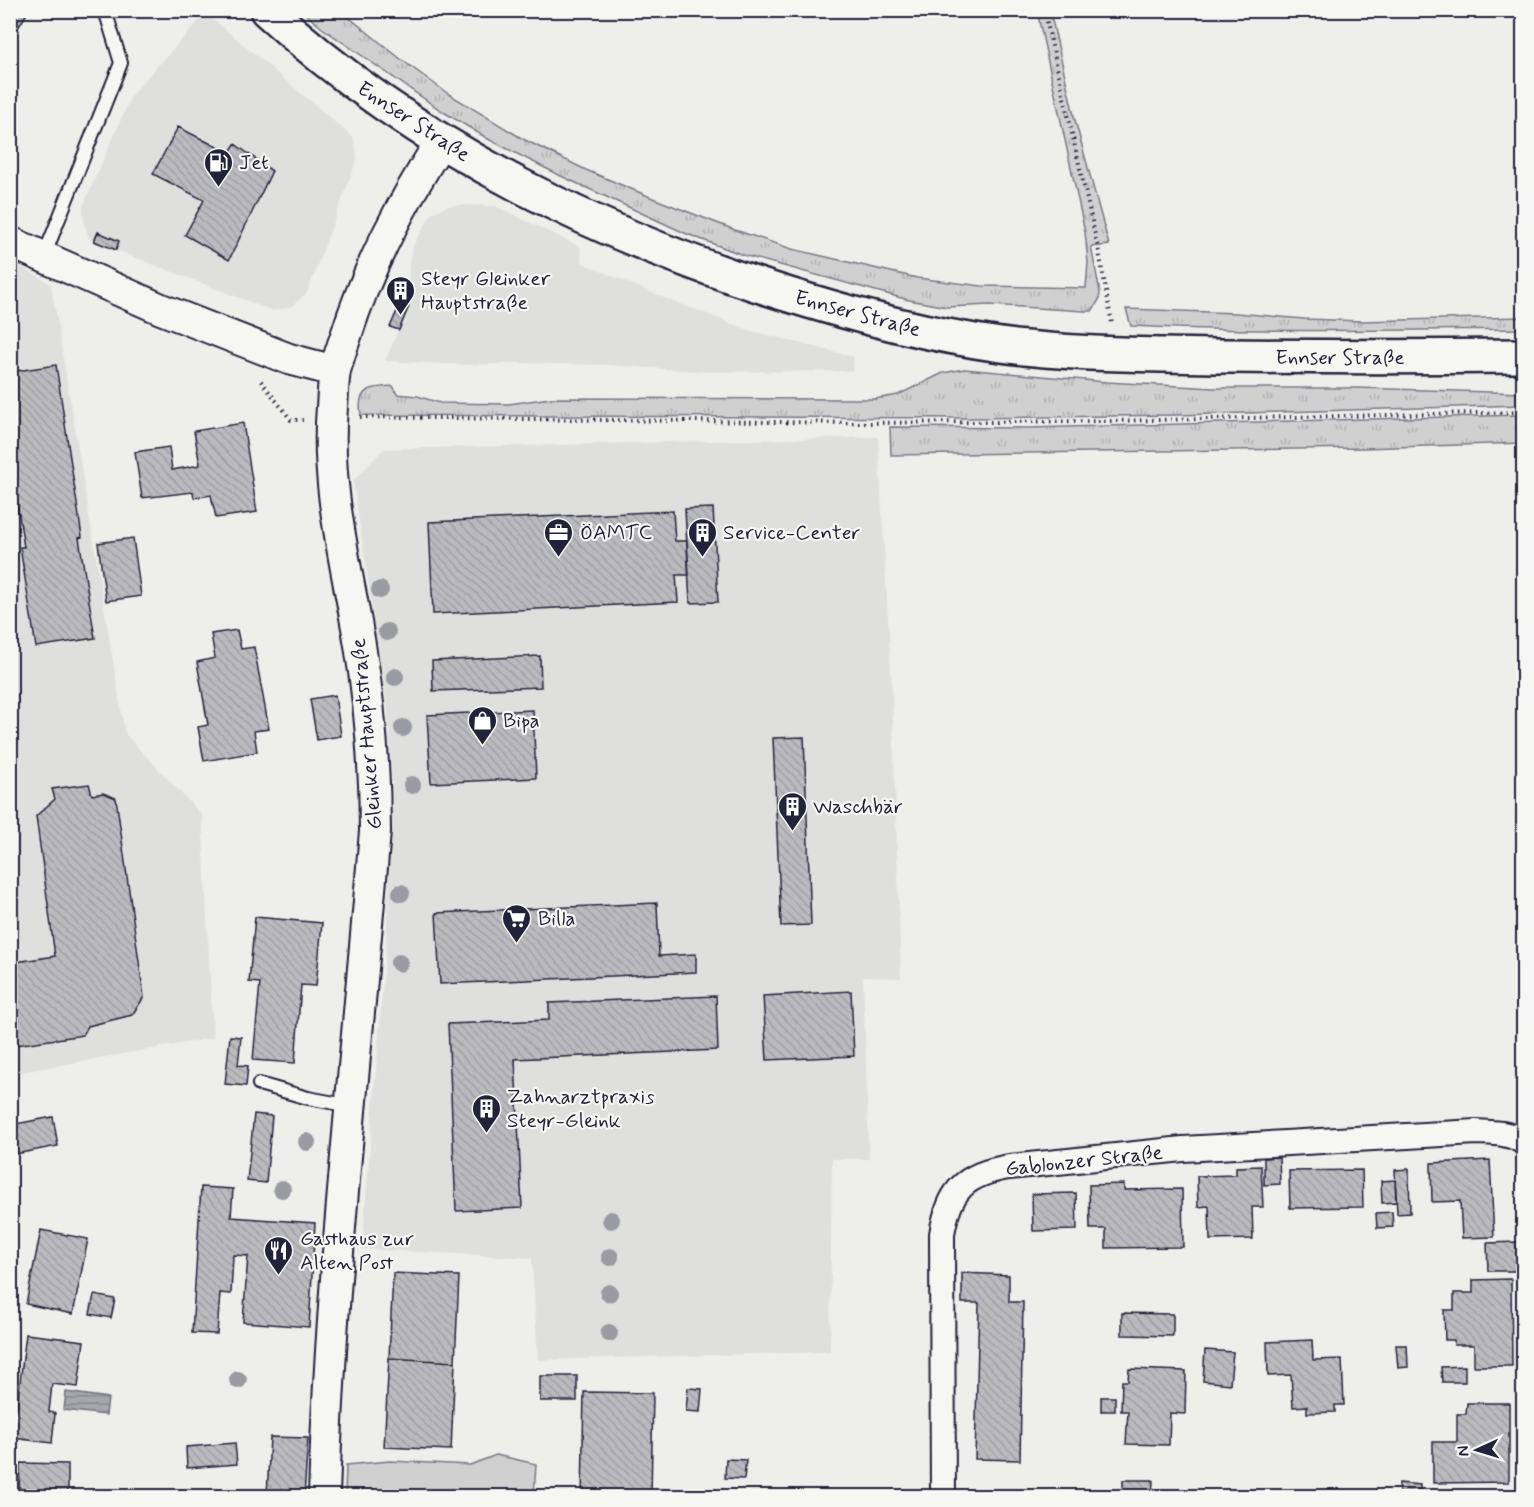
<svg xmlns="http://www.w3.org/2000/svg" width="1534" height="1507" viewBox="0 0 1534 1507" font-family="Mynerve,sans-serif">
  <defs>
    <pattern id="grass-tufts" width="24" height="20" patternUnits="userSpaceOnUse" patternTransform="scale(1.5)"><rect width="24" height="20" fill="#d0d0d1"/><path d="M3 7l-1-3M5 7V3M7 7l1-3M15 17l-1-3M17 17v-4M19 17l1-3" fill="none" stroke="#b2b2b4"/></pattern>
    <pattern id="water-rules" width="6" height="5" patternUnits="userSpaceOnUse" patternTransform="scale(1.5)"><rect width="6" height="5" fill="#a7a7af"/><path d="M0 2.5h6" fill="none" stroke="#888890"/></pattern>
    <pattern id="building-back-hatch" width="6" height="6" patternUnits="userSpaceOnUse" patternTransform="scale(1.5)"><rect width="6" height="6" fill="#bbbbbf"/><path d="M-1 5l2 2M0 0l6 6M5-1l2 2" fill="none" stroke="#a0a0a5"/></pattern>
  </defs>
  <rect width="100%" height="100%" fill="#eeeeeb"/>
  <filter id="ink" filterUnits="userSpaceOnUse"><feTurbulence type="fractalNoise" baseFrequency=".0167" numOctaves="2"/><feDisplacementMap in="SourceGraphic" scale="12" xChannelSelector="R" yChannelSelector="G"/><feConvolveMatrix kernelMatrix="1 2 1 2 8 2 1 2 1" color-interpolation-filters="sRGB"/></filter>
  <g filter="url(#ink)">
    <path fill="#dfdfde" d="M206 13 354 138 357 159 307 293 291 307 273 311 116 250 90 240 84 224 83 206 132 94Z
      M464 205 496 206 580 247 582 263 667 299 752 331 854 357 853 371 710 372 608 365 514 363 467 365 385 361 409 306 408 287 409 263 414 244 432 213 447 206Z
      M11 261 51 284 125 734 202 815 213 1038 11 1074Z
      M878 437 892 690 901 978 863 977 869 1159H832L830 1352 538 1360 532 1258 362 1249 386 943 393 799 388 712 353 481 384 449Z"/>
    <path fill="url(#grass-tufts)" stroke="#797986" stroke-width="1.5" d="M302 11H341L402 60 447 93 523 139 586 170 655 199 735 230 792 249 917 278 982 286 1086 288 1088 263 1085 232 1037 11H1050L1075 120 1109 245 1091 247 1100 292 1099 300 1092 311H1084L990 305 947 307 909 300 743 255 687 234 561 176 490 140 442 111 322 28Z
      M1126 309 1236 313 1304 319 1362 321 1523 317V329C1393 330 1262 333 1131 326Z
      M964 369 1106 382 1214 388H1357L1523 393V405L1177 415 972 418 361 415C356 388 372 387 393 386L397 394 417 396 440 403 509 404 550 398 875 399 898 395 943 373Z
      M1523 415V443L1363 448 891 455 890 427 1028 428Z"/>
    <path fill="#d0d0d1" stroke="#797986" stroke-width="1.5" d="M496 1455 536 1464 534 1496H345L346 1465 390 1461 470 1465Z"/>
    <path fill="url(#water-rules)" stroke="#727281" stroke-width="1.5" d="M66 1392 108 1398 106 1415 64 1410Z"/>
    <path fill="url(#building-back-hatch)" stroke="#22223b" stroke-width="1.5" d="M10 10H29L10 41Z
      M178 127 229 153 235 144 272 171 229 260 185 235 204 200 153 174Z
      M98 232 119 241 116 250 94 241Z
      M401 302 409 306 399 330 390 327Z
      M56 365 82 537 79 538 95 638 36 647 20 547H24L10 459V372Z
      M243 423 257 512 216 518 211 495 194 498 193 492 142 498 135 452 169 447 172 470 200 465 194 431Z
      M713 508 718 602 690 603 685 509Z
      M673 511 675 541H687L689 575H676L678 602 433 614 429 522Z
      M133 538 141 596 106 601 98 543Z
      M237 630 241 649 254 647 269 729 254 731 257 752 204 761 198 727 208 725 197 662 215 658 211 634Z
      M540 656 541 687 433 691 432 661Z
      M335 695 341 736 317 740 310 699Z
      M533 710 536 778 431 783 427 715Z
      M804 737 811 925 781 926 773 738Z
      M89 784 92 795 103 793 116 798 144 997 132 1015 88 1026 83 1035 10 1046V963L55 956 36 816 55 799 52 789Z
      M657 903 659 956 696 954V972L440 984 436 913Z
      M255 917 322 923 316 986 301 985 295 1063 253 1060 260 983 249 982Z
      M851 991 854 1056 767 1060 763 996Z
      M716 996 718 1050 515 1059 522 1208 456 1211 448 1024 549 1020V1003Z
      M230 1036 241 1037 238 1065 248 1066 246 1086 225 1084Z
      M254 1114 272 1116 266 1183 247 1181Z
      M53 1117 58 1146 10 1155V1125Z
      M1279 1157 1280 1184 1264 1185V1158Z
      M1490 1160 1494 1237 1462 1238 1460 1201 1432 1202 1431 1163Z
      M1261 1166 1263 1207H1252L1253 1239 1210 1240 1209 1206 1198 1207 1197 1176 1236 1175V1167Z
      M1409 1169 1410 1213 1397 1214 1395 1170Z
      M1362 1170 1363 1207 1290 1208 1289 1171Z
      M1395 1180 1396 1202 1382 1203 1381 1181Z
      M1124 1184V1190L1182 1189 1183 1247 1106 1248V1229H1090L1089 1185Z
      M201 1187 233 1189 231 1217 315 1223 309 1327 243 1322 248 1256 233 1255 231 1294 220 1293 217 1334 192 1333Z
      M1076 1193 1077 1230 1033 1231 1032 1194Z
      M1392 1212 1393 1227 1377 1228 1376 1213Z
      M41 1230 88 1239 73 1314 26 1304Z
      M1519 1242 1520 1271H1488L1487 1243Z
      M393 1273 459 1276 455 1362 389 1358Z
      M962 1273 1009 1275V1302H1023L1020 1460 975 1459 979 1303H962Z
      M1511 1279 1512 1366H1474V1345H1454V1340H1445L1444 1310H1454V1293H1473V1280Z
      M94 1295 115 1299 111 1318 90 1314Z
      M1122 1313 1173 1314V1336L1122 1335Z
      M26 1334 84 1341 78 1387 52 1384 49 1412 55 1413 52 1443 13 1438Z
      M1312 1340 1313 1360 1342 1359 1344 1405H1335V1412L1307 1413V1406L1293 1407 1291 1375 1268 1376 1267 1342Z
      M1396 1345H1407L1408 1367 1398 1368Z
      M1205 1350 1233 1352 1230 1384 1203 1381Z
      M389 1358 455 1362 451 1450 384 1447Z
      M1465 1366V1382H1442L1441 1367Z
      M1129 1369 1186 1371 1185 1414 1170 1413 1169 1445 1126 1444 1128 1411H1121L1122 1381H1128Z
      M540 1376H577V1401H540Z
      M688 1388 702 1389 700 1412 686 1411Z
      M584 1392 653 1393 651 1496H582Z
      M1101 1397H1115V1411H1101Z
      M1467 1403H1509V1482L1433 1483V1442H1457V1414H1466Z
      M270 1437 308 1438 304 1496H267Z
      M235 1443 237 1464 187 1468 186 1447Z
      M726 1459 746 1460 744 1479 725 1478Z
      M20 1463 68 1464V1496H19Z
      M1123 1480H1153L1152 1496H1123Z
      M1399 1483 1420 1485V1496H1399Z"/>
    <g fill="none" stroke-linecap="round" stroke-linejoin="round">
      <defs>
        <path id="service" d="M44 256 121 63 105 10
          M259 1084 308 1098 351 1106"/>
        <path id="minor" d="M943 1496 942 1234C949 1190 965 1174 1009 1167L1183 1149 1476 1132C1491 1133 1512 1132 1524 1143"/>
        <path id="tertiary" d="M10 242 161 309 289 359 335 371
          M324 1496C331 1274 357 1052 375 831 375 769 370 706 360 645 347 566 325 488 332 407 333 395 333 382 335 371 338 359 342 347 346 336 368 266 402 203 441 141"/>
        <path id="primary" d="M267 10C419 150 613 243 809 301 879 322 952 340 1025 348 1093 355 1160 355 1227 356 1326 357 1425 357 1524 356"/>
      </defs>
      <use href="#service" stroke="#22223b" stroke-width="16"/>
      <use href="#minor" stroke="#22223b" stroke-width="28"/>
      <use href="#tertiary" stroke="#22223b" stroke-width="34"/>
      <use href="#primary" stroke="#22223b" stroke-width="38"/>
      <path stroke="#22223b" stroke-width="4" stroke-dasharray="1.5 4.5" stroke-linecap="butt" d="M1044 10 1099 252 1112 324
        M261 381 291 420H303
        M360 417 856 423 1111 421 1524 412"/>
      <use href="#service" stroke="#f6f6f2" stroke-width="12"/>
      <use href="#minor" stroke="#f6f6f2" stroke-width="24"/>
      <use href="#tertiary" stroke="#f6f6f2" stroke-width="30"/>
      <use href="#primary" stroke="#f6f6f2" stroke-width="33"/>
    </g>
    <g fill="#9a9aa3">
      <circle cx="380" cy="590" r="9"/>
      <circle cx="387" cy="632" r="9"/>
      <circle cx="395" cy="677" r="9"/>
      <circle cx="403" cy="728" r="9"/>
      <circle cx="412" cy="785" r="9"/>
      <circle cx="401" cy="893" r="9"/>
      <circle cx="399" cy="963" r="9"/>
      <circle cx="307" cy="1142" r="9"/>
      <circle cx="282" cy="1189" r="9"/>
      <circle cx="611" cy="1220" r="9"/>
      <circle cx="610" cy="1257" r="9"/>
      <circle cx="609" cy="1293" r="9"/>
      <circle cx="609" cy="1333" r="9"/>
      <circle cx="238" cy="1380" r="9"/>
    </g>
  </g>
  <defs>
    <symbol id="fuel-pin" viewBox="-11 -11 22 30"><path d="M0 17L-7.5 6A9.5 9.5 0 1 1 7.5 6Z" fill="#22223b" stroke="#f6f6f2"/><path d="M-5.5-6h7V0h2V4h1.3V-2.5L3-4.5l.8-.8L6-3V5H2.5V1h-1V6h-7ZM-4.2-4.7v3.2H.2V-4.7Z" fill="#fff"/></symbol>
    <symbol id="building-pin" viewBox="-11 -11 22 30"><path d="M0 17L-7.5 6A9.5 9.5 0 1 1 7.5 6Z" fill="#22223b" stroke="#f6f6f2"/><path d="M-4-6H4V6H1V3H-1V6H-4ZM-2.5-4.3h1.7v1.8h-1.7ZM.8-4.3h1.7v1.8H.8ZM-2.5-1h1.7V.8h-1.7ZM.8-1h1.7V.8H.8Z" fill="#fff"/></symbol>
    <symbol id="office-pin" viewBox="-11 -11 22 30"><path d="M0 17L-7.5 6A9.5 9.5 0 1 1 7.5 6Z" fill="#22223b" stroke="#f6f6f2"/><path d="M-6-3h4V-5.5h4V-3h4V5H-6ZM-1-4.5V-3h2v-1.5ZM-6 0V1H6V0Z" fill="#fff"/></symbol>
    <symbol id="shop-pin" viewBox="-11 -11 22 30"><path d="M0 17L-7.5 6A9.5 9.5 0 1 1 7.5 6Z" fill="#22223b" stroke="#f6f6f2"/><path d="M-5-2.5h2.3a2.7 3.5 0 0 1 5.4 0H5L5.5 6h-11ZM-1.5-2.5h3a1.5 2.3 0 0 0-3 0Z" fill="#fff"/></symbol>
    <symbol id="supermarket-pin" viewBox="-11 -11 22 30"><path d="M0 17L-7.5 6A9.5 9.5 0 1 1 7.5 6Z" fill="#22223b" stroke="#f6f6f2"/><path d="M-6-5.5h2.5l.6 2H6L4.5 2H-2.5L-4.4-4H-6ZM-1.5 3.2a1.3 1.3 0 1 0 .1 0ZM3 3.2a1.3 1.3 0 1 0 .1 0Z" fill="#fff"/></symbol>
    <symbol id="restaurant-pin" viewBox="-11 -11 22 30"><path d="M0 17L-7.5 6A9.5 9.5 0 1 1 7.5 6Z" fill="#22223b" stroke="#f6f6f2"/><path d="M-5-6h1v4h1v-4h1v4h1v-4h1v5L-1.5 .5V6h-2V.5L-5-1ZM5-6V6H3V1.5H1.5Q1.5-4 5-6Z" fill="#fff"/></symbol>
  </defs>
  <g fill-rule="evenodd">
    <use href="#fuel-pin" x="202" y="146" width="33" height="45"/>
    <use href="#building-pin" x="384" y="274" width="33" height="45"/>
    <use href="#office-pin" x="542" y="516" width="33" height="45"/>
    <use href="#building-pin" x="686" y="516" width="33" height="45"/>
    <use href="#shop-pin" x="466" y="704" width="33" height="45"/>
    <use href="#building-pin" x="776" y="790" width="33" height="45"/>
    <use href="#supermarket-pin" x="500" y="902" width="33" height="45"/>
    <use href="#building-pin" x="470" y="1092" width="33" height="45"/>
    <use href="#restaurant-pin" x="262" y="1234" width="33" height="45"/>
  </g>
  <g text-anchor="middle" stroke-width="4.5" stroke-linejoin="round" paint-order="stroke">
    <g font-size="21" fill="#22223b" stroke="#f6f6f2">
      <text transform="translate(414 121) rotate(33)" y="7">Ennser Straße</text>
      <text transform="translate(858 313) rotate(15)" y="7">Ennser Straße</text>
      <text x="1340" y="364">Ennser Straße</text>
      <text transform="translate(366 734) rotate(-95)" y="7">Gleinker Hauptstraße</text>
      <text transform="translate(1084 1160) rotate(-6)" y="7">Gablonzer Straße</text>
    </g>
    <g font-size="21" fill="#22223b" stroke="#f6f6f2" text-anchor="start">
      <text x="239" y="169">Jet</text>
      <text x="421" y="285">Steyr Gleinker<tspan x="421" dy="24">Hauptstraße</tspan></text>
      <text x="580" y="539">ÖAMTC</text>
      <text x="723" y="539">Service-Center</text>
      <text x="503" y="727">Bipa</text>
      <text x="813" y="813">Waschbär</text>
      <text x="538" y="925">Billa</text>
      <text x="507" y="1103">Zahnarztpraxis<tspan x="507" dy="24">Steyr-Gleink</tspan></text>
      <text x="300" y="1245">Gasthaus zur<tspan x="300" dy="24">Alten Post</tspan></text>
    </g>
  </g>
  <rect width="1534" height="1507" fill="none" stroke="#f6f6f2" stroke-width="36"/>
  <rect x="18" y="18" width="1498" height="1471" fill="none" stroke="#22223b" stroke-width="2" filter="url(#ink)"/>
  <g transform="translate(1477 1450) rotate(266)" stroke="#f6f6f2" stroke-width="4.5" paint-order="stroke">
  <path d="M0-4.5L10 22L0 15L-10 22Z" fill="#22223b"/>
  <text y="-9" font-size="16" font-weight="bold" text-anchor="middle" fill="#22223b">N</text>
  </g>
</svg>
